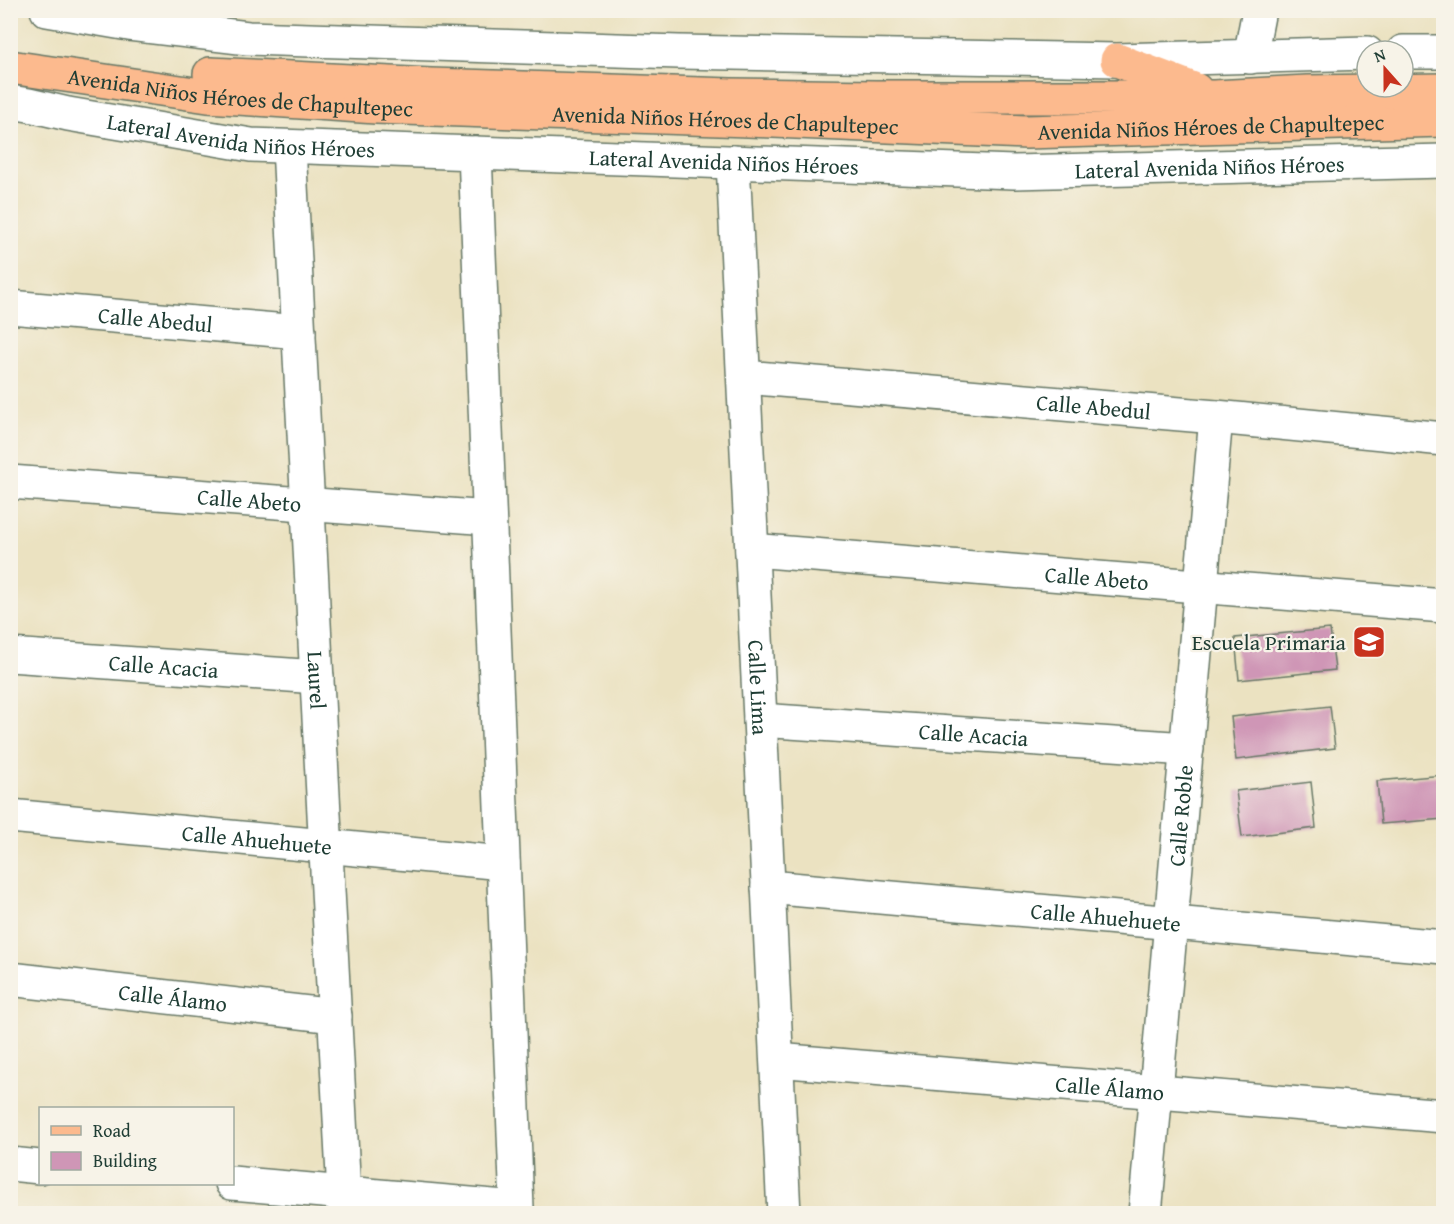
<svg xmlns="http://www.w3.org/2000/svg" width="1454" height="1224" viewBox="0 0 1454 1224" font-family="'Gentium Book Plus',serif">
  <rect width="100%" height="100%" fill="#f7f3e8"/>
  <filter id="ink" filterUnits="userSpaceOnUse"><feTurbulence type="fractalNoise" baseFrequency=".0167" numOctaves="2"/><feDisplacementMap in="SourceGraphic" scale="12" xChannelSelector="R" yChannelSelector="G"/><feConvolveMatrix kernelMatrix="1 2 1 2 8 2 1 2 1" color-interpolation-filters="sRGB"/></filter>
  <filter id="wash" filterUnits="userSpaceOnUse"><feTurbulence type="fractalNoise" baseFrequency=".008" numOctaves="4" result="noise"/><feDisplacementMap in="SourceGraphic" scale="24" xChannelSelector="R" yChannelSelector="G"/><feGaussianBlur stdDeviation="1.35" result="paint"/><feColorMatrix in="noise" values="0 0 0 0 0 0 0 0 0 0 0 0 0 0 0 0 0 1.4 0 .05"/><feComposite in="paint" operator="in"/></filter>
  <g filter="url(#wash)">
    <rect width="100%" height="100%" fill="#ebe2c1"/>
    <g id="blocks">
      <path fill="#cf96b6" d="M1330 629 1335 670 1239 680 1235 638Z
        M1330 706 1335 748 1236 760 1231 717Z
        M1444 775V819L1381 824 1377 781Z
        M1311 782 1316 828 1242 837 1236 791Z"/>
    </g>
  </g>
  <g filter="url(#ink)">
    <use href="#blocks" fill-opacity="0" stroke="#667765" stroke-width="1.5"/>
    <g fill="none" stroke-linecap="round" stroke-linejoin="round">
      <defs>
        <g id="minor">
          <path d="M47 10 129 24 248 38 679 52 1117 60 1367 53"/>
          <path d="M1403 52H1444"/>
          <path d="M1250 57 1259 10"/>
          <path id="s1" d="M10 102 29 105 68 114 251 145 1014 172 1444 161"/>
          <path id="s2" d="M289 147 345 1214"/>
          <path id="s3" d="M733 162 784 1214"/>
          <path id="s4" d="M10 307 299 332"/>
          <path id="s5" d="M744 377 1216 417 1444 439"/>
          <path id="s6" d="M10 482 489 518"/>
          <path id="s7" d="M752 550 1444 606"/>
          <path id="s8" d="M10 655 317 677"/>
          <path id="s9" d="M760 720 1187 749"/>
          <path id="s10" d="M10 816 503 863"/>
          <path id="s11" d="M768 887 1444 947"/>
          <path id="s12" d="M10 979 335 1016"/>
          <path id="s13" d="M777 1060 1444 1116"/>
          <path d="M10 1164 40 1167"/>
          <path d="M232 1183 517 1208 475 153"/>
          <path id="s14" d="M1145 1214 1216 417"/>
        </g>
        <g id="major">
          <path d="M1117 60 1196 90"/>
          <path id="s15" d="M10 67 208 96 376 107 748 120 1026 132 1444 120"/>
          <path d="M210 74 431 85 731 95 876 97H1214L1307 92 1444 90"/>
        </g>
      </defs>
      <use href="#minor" stroke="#667765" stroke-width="36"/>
      <use href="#major" stroke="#667765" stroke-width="36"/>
      <use href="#minor" stroke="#fff" stroke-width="33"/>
      <use href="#major" stroke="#fcba8e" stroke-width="33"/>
    </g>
  </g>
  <defs>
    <symbol id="school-square" viewBox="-11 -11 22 22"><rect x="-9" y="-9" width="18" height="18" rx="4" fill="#c8321e" stroke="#f7f3e8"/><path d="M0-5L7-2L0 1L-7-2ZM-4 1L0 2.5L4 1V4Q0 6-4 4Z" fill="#fff"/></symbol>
  </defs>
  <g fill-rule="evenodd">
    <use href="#school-square" x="1350" y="623" width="38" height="38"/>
  </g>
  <g text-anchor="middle" stroke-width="4.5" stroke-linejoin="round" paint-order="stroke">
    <g font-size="22" fill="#1f3d34" stroke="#f7f3e8">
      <text dy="8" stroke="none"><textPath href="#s15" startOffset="232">Avenida Niños Héroes de Chapultepec</textPath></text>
      <text dy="8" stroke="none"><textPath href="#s15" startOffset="718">Avenida Niños Héroes de Chapultepec</textPath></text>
      <text dy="8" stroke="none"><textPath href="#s15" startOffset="1204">Avenida Niños Héroes de Chapultepec</textPath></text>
      <text dy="8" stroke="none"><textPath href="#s1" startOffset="234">Lateral Avenida Niños Héroes</textPath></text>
      <text dy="8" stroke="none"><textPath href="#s1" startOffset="718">Lateral Avenida Niños Héroes</textPath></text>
      <text dy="8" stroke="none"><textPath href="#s1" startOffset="1204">Lateral Avenida Niños Héroes</textPath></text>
      <text dy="8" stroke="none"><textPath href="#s4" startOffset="146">Calle Abedul</textPath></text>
      <text dy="8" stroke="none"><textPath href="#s5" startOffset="351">Calle Abedul</textPath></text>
      <text dy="8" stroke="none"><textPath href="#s6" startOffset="240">Calle Abeto</textPath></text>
      <text dy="8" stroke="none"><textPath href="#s7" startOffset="346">Calle Abeto</textPath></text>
      <text dy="8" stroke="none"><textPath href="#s8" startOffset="154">Calle Acacia</textPath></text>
      <text dy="8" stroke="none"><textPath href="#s2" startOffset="534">Laurel</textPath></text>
      <text dy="8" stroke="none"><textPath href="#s3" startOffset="526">Calle Lima</textPath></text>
      <text dy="8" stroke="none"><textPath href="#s9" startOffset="214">Calle Acacia</textPath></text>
      <text dy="8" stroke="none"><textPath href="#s14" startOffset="400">Calle Roble</textPath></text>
      <text dy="8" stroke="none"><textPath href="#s10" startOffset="248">Calle Ahuehuete</textPath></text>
      <text dy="8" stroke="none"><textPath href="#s11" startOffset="339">Calle Ahuehuete</textPath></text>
      <text dy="8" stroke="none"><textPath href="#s12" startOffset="164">Calle Álamo</textPath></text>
      <text dy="8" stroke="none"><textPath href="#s13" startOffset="334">Calle Álamo</textPath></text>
    </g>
    <g font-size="22" fill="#1f3d34" stroke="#f7f3e8" text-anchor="end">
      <text x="1346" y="650">Escuela Primaria</text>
    </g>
  </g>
  <rect width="1454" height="1224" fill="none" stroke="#f7f3e8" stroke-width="36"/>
  <rect x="39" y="1107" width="195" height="78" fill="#f7f3e8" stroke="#a1aaa0" stroke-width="1.5"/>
  <rect x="51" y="1126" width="30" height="9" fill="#fcba8e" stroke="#a1aaa0" stroke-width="1.5"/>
  <text x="93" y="1137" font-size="18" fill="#1f3d34">Road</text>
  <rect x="51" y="1152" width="30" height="18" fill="#cf96b6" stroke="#a1aaa0" stroke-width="1.5"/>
  <text x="93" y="1167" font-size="18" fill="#1f3d34">Building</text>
  <g transform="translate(1385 69) rotate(339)"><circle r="28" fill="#f7f3e8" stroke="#a1aaa0" stroke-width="1.5"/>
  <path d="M0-4.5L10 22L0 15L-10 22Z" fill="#c8321e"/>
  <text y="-9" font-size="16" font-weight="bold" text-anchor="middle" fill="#1f3d34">N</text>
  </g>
</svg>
